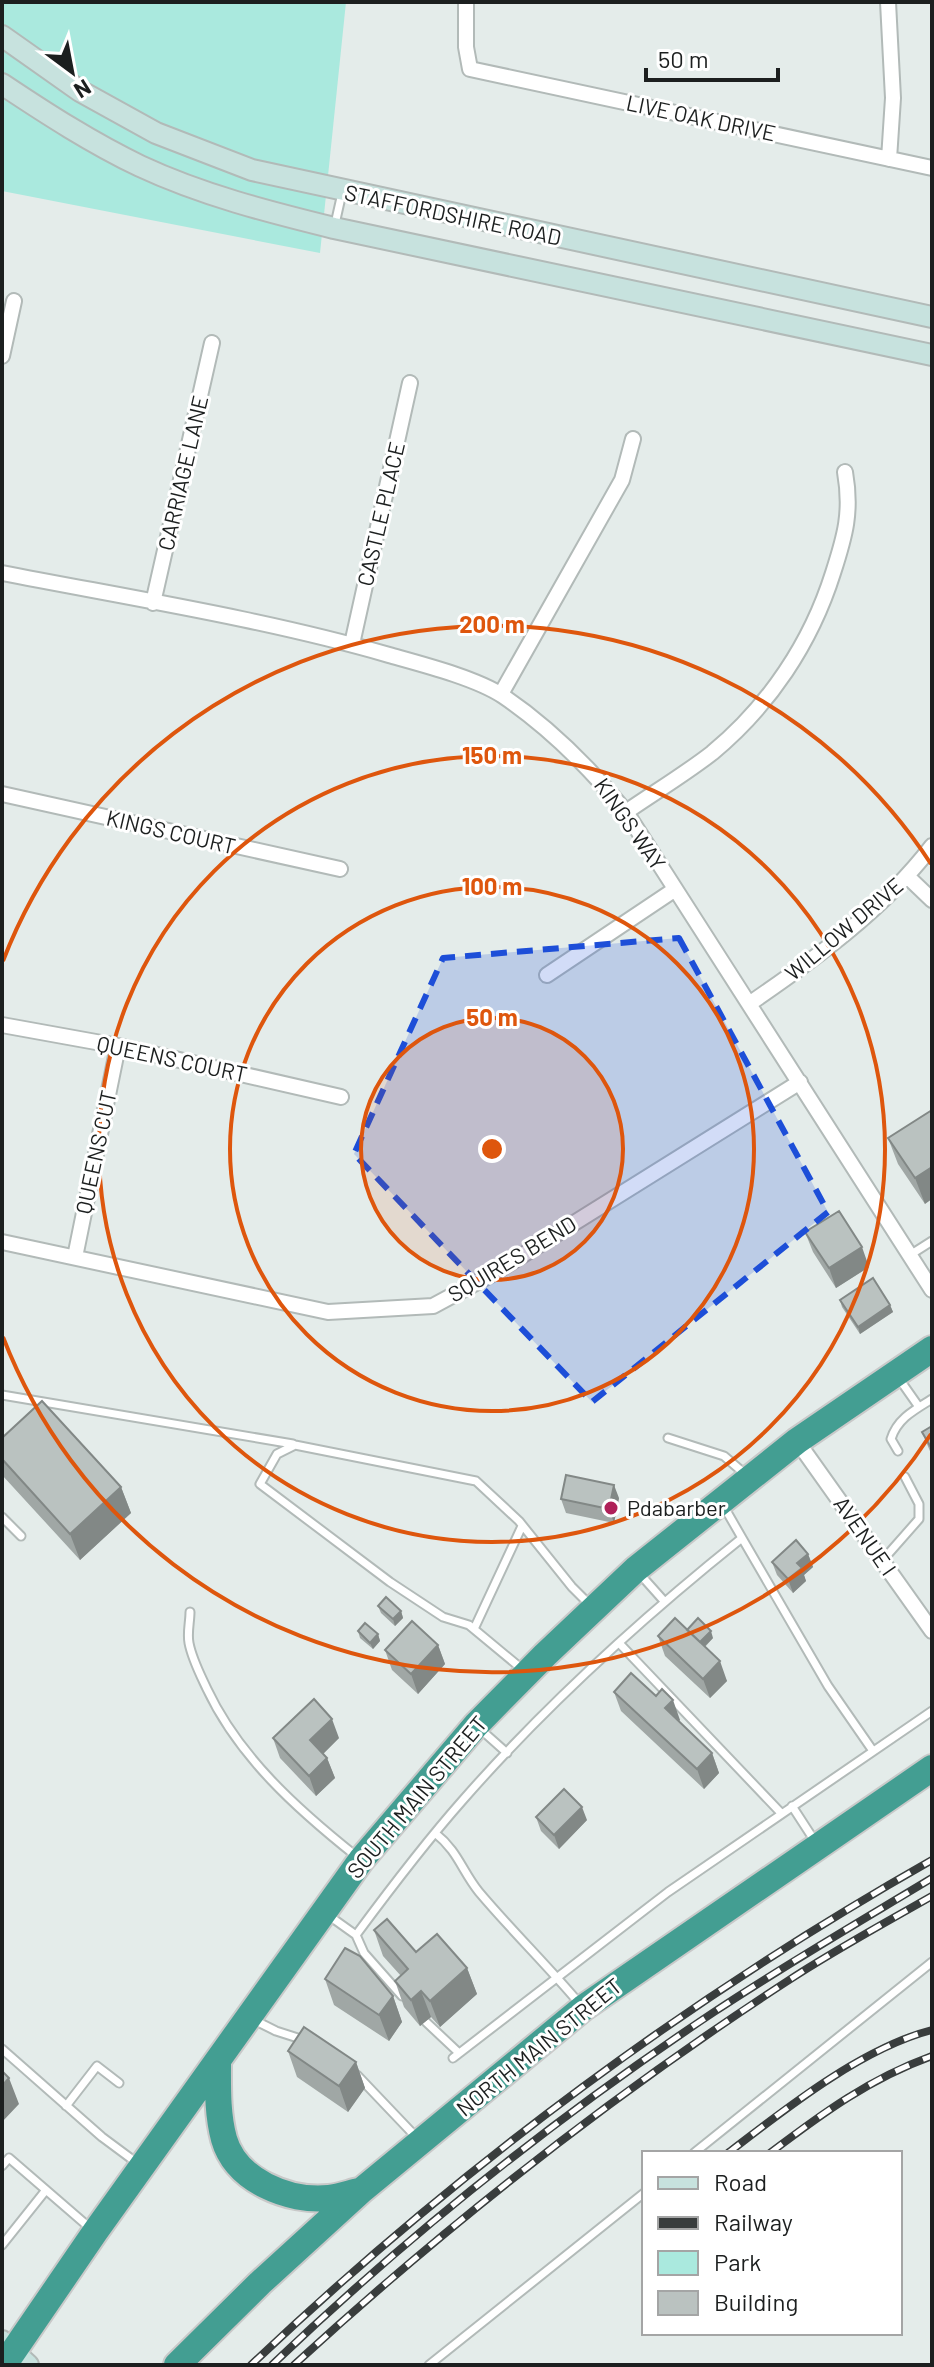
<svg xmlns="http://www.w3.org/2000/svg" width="934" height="2367" viewBox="0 0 934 2367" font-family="Barlow,sans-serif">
  <rect width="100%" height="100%" fill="#e4ecea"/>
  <path fill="#aae9de" d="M2 2H346L320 253 2 191Z"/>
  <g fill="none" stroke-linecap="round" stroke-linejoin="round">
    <defs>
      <path id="lane" d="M335 224 342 193
        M910 1255 932 1241
        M900 1380 919 1407
        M2 1395 293 1444
        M668 1438 724 1456 745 1474
        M898 1451 891 1439C897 1419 914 1410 932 1399
        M2 1517 21 1536
        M742 1538 828 1686 873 1751
        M882 1561 919 1519V1504L905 1477
        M639 1573 664 1601
        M190 1612C190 1622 187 1633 189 1643 192 1659 200 1674 207 1689 239 1757 297 1809 356 1856
        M474 1629 522 1526
        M619 1643 781 1813
        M522 1669 469 1625 443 1617 390 1582 260 1484 277 1454 295 1445 476 1481 519 1521 572 1587 590 1605
        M479 1728 507 1753
        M792 1806 816 1843
        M435 1833C458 1851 462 1871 479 1892 511 1930 547 1965 579 2003
        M328 1915 356 1935C390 1889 424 1844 462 1801 546 1705 642 1618 742 1538L723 1505
        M356 1935 364 1953 402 1996
        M252 2019 276 2031 304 2040
        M425 2021 459 2053
        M2 2049 102 2137 137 2163
        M453 2058 668 1892 932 1711
        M357 2075 417 2138
        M66 2106 97 2066 119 2083
        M694 2153 932 1962
        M2 2166 9 2158 90 2228
        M2 2245 46 2190
        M429 2365 644 2193"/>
      <path id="street" d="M466 2V47L470 69 932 168
        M888 2 893 98 889 159
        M2 356 14 301
        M2 573C130 598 264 619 389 655 421 664 476 678 503 696 550 728 590 768 626 812L932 1290
        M153 603 212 343
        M352 644 410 383
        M501 694 622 480 633 439
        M2 794 340 869
        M626 812C655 792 685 774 712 753 769 706 811 643 833 573 845 536 852 512 845 472
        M908 877 932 900
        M547 975 674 890
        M749 1004C816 958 882 911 932 846
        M2 1025 118 1046 341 1097
        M2 1242 328 1312 433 1306 494 1273 800 1082
        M75 1257 118 1046
        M797 1441 932 1631"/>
      <path id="secondary" d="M2 36 80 91 156 133 252 170 932 317
        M2 84C47 114 92 143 140 166 202 195 269 212 334 228L932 355
        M2 2341 28 2365"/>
      <path id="highway" d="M218 2060C218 2087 217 2113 224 2139 236 2181 289 2202 329 2198 339 2197 350 2193 359 2191
        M4 2365 95 2232 361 1860 476 1725 545 1655 636 1569 797 1441 932 1349
        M177 2365 260 2283 362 2190 583 2008 932 1768"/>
    </defs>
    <use href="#lane" stroke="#b2bab8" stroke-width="11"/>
    <use href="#street" stroke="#b2bab8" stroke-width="18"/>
    <use href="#secondary" stroke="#b2bab8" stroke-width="24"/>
    <use href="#highway" stroke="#c9c9c9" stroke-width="30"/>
    <use href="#lane" stroke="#fff" stroke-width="7"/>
    <use href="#street" stroke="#fff" stroke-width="14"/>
    <use href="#secondary" stroke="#c7e2de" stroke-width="20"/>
    <use href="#highway" stroke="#439e92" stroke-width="26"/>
    <defs>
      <path id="rail" d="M728 2153C785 2109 862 2048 932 2030
        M770 2153C823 2113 869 2079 932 2056
        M251 2365C457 2170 685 2000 932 1860
        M272 2365C408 2235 558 2116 714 2012 785 1965 859 1922 932 1878
        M294 2365C448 2224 611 2096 786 1982 833 1951 883 1924 932 1896"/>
    </defs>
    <use href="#rail" stroke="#393d3d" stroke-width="8"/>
    <use href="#rail" stroke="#fff" stroke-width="5" stroke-dasharray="15" stroke-linecap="butt"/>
  </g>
  <path fill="#a0a7a5" d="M932 1110 925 1204 898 1164 888 1138Z
    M805 1232 869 1267 836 1288 813 1252Z
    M840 1300 890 1305 893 1312 860 1334 842 1307Z
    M932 1426V1456L922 1432Z
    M2 1438 121 1487 131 1513 80 1560 2 1475Z
    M619 1498 614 1523 566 1513 561 1499Z
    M808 1554 813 1567 804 1575 806 1581 793 1593 777 1575 772 1562Z
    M378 1606 401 1611 403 1618 395 1626 381 1613Z
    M358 1631 378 1634 380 1641 373 1649 360 1638Z
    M658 1636 713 1638 705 1647 727 1681 710 1698 665 1656Z
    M438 1645 445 1664 418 1694 392 1670 385 1650Z
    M614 1692 680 1720 678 1721 712 1753 719 1773 704 1789 621 1711Z
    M273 1738H339L323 1754 327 1758 335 1778 316 1796 280 1758Z
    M536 1817 587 1820 559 1849 541 1831Z
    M374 1930 416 1952 467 1968 477 1994 440 2027 431 2017 420 2026 404 2007 395 1981 401 1976 383 1956Z
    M325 1979 393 1996 402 2022 389 2041 334 2005Z
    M288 2051 356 2062 365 2088 348 2112 297 2077Z"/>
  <path fill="#828886" d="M932 1167V1199L925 1204 915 1178Z
    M862 1247 869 1267 836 1288 829 1268Z
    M890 1305 893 1312 860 1334 858 1327Z
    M614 1485 619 1498 614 1523 609 1509Z
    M121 1487 131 1513 80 1560 70 1534Z
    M808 1554 813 1567 804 1575 806 1581 793 1593 788 1579 797 1563Z
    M401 1611 403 1618 395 1626 393 1619Z
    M711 1631 713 1638 698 1653 696 1646Z
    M378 1634 380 1641 373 1649 370 1643Z
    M438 1645 445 1664 418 1694 411 1674Z
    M720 1661 727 1681 710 1698 703 1679Z
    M673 1700 680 1720 672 1728 665 1708Z
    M332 1719 339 1738 317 1760 310 1740Z
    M712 1753 719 1773 704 1789 697 1769Z
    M327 1758 335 1778 316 1796 309 1776Z
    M582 1807 587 1820 559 1849 554 1835Z
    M467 1968 477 1994 440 2027 430 2001Z
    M421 1991 431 2017 420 2026 411 2000Z
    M393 1996 402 2022 389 2041 379 2015Z
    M356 2062 365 2088 348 2112 339 2086Z
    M9 2078 19 2104 2 2122V2086Z"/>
  <path fill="#bac2c0" stroke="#828886" stroke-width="2" d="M932 1110V1167L915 1178 888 1138Z
    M839 1211 862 1247 829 1268 805 1232Z
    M873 1278 890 1305 858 1327 840 1300Z
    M42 1401 121 1487 70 1534 2 1459V1438Z
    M932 1426V1449L922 1432Z
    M566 1475 614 1485 609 1509 561 1499Z
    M796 1540 808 1554 797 1563 802 1568 788 1579 772 1562Z
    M386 1597 401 1611 393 1619 378 1606Z
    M675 1618 720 1661 703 1679 658 1636Z
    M698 1618 711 1631 700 1642 687 1630Z
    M412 1621 438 1645 411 1674 385 1650Z
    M365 1623 378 1634 370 1643 358 1631Z
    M631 1673 656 1696 662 1689 673 1700 665 1708 712 1753 697 1769 614 1692Z
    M314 1699 332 1719 310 1740 327 1758 309 1776 273 1738Z
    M564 1789 582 1807 554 1835 536 1817Z
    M387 1919 416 1952 437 1934 467 1968 430 2001 421 1991 411 2000 395 1981 408 1969 374 1930Z
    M345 1948 360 1956 393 1996 379 2015 325 1979Z
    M304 2027 356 2062 339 2086 288 2051Z
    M2 2071 9 2078 2 2086Z"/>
  <path fill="#1d4ed8" fill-opacity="0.2" stroke="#1d4ed8" stroke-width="6" stroke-dasharray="16 10" stroke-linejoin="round" d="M679 938 828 1212 592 1402 354 1154 443 958Z"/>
  <circle cx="492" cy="1149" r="131" fill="#de560d" fill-opacity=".12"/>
  <g fill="none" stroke="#de560d" stroke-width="4">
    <circle cx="492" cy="1149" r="131"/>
    <circle cx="492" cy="1149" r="262"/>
    <circle cx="492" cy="1149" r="393"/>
    <path d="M931 1434A524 524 0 0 1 3 1337M3 961A524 524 0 0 1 931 864"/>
  </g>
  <circle fill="#af2159" stroke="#fff" stroke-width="3" cx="611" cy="1508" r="8"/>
  <g text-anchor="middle" stroke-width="6" stroke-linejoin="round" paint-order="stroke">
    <g font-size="22" fill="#1c1f1f" stroke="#fff">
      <text transform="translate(701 118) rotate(12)" y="8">LIVE OAK DRIVE</text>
      <text transform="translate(453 215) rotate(12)" y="8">STAFFORDSHIRE ROAD</text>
      <text transform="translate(183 473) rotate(-77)" y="8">CARRIAGE LANE</text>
      <text transform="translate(381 514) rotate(-77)" y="8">CASTLE PLACE</text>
      <text transform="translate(630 824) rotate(55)" y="8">KINGS WAY</text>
      <text transform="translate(171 832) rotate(13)" y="8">KINGS COURT</text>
      <text transform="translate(844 929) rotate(-40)" y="8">WILLOW DRIVE</text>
      <text transform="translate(172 1059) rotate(12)" y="8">QUEENS COURT</text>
      <text transform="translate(96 1152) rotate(-78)" y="8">QUEENS CUT</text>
      <text transform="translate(512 1259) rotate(-31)" y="8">SQUIRES BEND</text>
      <text transform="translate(865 1536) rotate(55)" y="8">AVENUE I</text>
      <text transform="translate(417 1797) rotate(-50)" y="8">SOUTH MAIN STREET</text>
      <text transform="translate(539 2047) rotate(-39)" y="8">NORTH MAIN STREET</text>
    </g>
    <g font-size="22" fill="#1c1f1f" stroke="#fff" text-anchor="start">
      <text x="627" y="1516">Pdabarber</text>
    </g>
  </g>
  <circle cx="492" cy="1149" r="12" fill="#de560d" stroke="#fff" stroke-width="4"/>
  <g font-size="24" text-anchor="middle" font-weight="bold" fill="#de560d" stroke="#fff" stroke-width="6" stroke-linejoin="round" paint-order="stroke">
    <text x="492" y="633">200 m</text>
    <text x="492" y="764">150 m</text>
    <text x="492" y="895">100 m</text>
    <text x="492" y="1026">50 m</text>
  </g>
  <rect width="934" height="2367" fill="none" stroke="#1c1f1f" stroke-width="8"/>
  <rect x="642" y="2151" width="260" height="184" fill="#ffffff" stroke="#a4a5a5" stroke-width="2"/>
  <rect x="658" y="2177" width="40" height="12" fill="#c7e2de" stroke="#a4a5a5" stroke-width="2"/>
  <text x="714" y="2191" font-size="24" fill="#1c1f1f">Road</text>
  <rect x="658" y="2217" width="40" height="12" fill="#393d3d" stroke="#a4a5a5" stroke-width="2"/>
  <text x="714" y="2231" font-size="24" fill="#1c1f1f">Railway</text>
  <rect x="658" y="2251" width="40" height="24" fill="#aae9de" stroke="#a4a5a5" stroke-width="2"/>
  <text x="714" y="2271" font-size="24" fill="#1c1f1f">Park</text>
  <rect x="658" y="2291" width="40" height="24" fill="#bac2c0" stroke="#a4a5a5" stroke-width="2"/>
  <text x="714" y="2311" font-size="24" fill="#1c1f1f">Building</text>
  <g transform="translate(72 72) rotate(148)" stroke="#ffffff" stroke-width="6" paint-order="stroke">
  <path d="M0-6L14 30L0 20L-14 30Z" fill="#1c1f1f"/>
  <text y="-12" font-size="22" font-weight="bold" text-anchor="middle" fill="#1c1f1f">N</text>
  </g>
  <path d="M646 68v12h132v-12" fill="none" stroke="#1c1f1f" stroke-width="4"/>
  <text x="658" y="68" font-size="24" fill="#1c1f1f" stroke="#ffffff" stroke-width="6" paint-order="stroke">50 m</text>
</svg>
